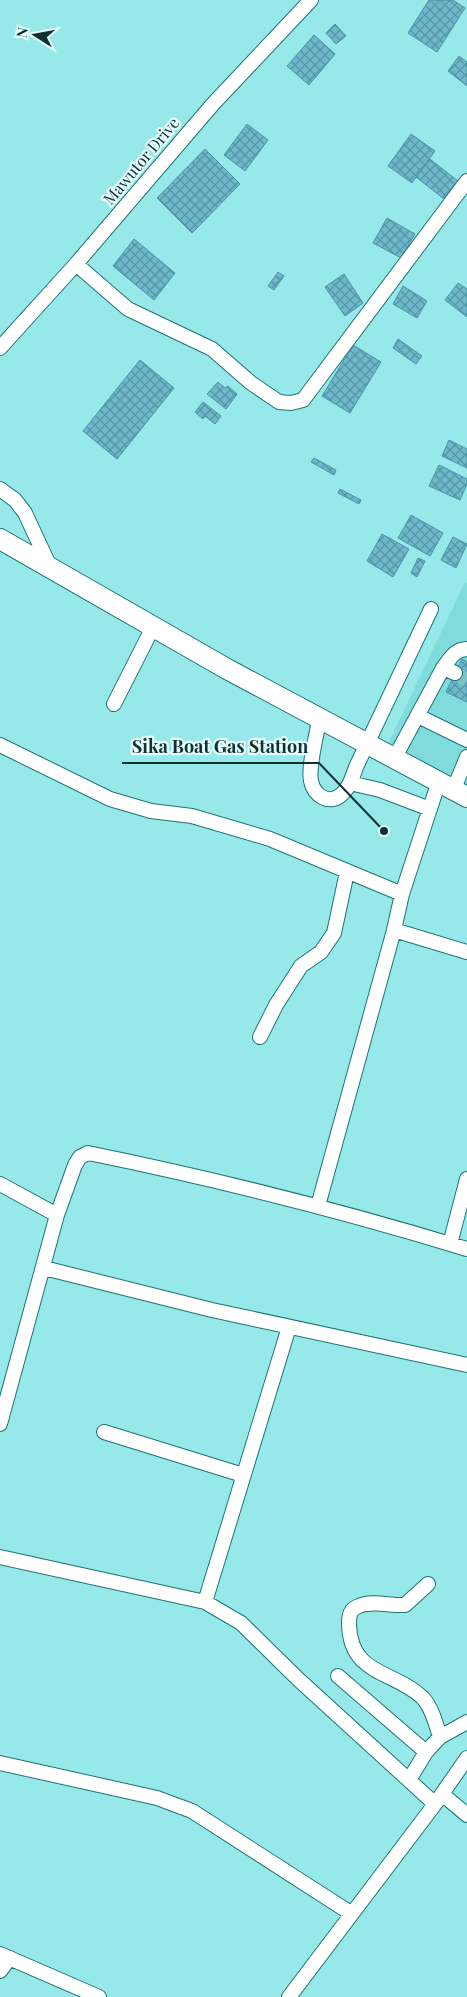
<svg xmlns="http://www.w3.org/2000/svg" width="467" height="1997" viewBox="0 0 467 1997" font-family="'Playfair Display',serif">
  <defs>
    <pattern id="building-cross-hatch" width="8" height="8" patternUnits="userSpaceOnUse" patternTransform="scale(1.25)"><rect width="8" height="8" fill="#6db8cb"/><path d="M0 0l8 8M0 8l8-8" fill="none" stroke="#5896a5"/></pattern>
  </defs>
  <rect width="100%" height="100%" fill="#97e9e9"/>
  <path fill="#80dcdc" d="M465 582 467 583V787L389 742Z"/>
  <path fill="url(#building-cross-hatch)" stroke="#4995a8" d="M429 0H453L465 8 437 52 408 33Z
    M335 24 346 36 336 44 326 33Z
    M314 35 335 54 309 85 287 66Z
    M459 56 467 62V86L448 71Z
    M247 124 268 140 245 171 224 155Z
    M411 134 435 151 412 183 388 166Z
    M205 149 240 184 192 233 157 198Z
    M430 159 458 181 444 199 416 177Z
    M387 218 415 234 401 258 373 243Z
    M134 239 175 273 154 300 113 266Z
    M278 272 284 276 274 290 268 286Z
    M344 274 363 303 345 316 325 287Z
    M458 283 467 289V317L445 300Z
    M403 286 427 301 417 318 393 304Z
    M398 339 422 356 416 364 393 348Z
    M353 345 381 362 350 413 322 396Z
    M140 360 174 388 117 459 83 431Z
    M218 382 225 388 228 386 237 394 226 409 207 394Z
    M203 402 221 416 215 424 205 416 203 419 195 412Z
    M449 440 467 449V468L442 456Z
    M314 458 336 470 334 475 311 462Z
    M439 465 467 479V484L460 500 429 486Z
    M340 489 361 500 359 504 338 493Z
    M411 515 443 533 430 556 398 538Z
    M382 534 409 549 393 577 367 561Z
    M453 537 467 544 456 568 441 560Z
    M418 558 425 561 417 577 411 573Z
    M462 659 467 662V702L446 692Z"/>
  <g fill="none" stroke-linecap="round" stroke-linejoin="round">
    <path stroke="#7cc4c4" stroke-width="14" stroke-dasharray="14 7" stroke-linecap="butt" d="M455 673 467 680"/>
    <defs>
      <path id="minor" d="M76 264 128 309 212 349 251 383 279 402 291 403 303 400 467 181
        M0 348 76 264 213 104 311 0
        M0 489 15 500 25 513 50 567
        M443 668 455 673
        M114 704 153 627
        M418 716 467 740
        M319 719C317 736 308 765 311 781 314 796 330 806 342 794 350 787 353 776 356 767L431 609
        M0 745 110 799 151 811 192 816 270 839 402 894
        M394 759 443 668C450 659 455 649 467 649
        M350 783 380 790 430 809
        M453 791 467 757
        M394 930 467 952
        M260 1037 276 1005 301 966 321 952 334 933 347 872
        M0 1184 57 1215
        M318 1206 394 930 402 894 438 784
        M450 1244 467 1179
        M44 1268 212 1310 467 1365
        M0 1424 57 1215 75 1165 80 1157 88 1153C216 1179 342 1211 467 1249
        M104 1432 243 1475
        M0 1557 205 1602 241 1623 298 1679 435 1804
        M428 1584 405 1605C390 1606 372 1600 359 1606 350 1609 349 1615 349 1624 350 1676 394 1670 423 1698 432 1708 436 1724 440 1737
        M205 1602 289 1327
        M338 1676 426 1752
        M0 1763 157 1798 192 1811 352 1914
        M409 1780 426 1752 440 1737 467 1722
        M442 1794 467 1815
        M0 1954 99 1997
        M0 1971 10 1958
        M289 1997 435 1804 467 1758"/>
      <path id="highway" d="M0 539 227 669 467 797"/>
    </defs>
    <use href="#minor" stroke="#1b7576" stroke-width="16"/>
    <use href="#highway" stroke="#1b7576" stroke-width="22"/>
    <use href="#minor" stroke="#fff" stroke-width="14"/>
    <use href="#highway" stroke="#fff" stroke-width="20"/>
  </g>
  <g text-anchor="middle" stroke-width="4.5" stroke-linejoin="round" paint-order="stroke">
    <g font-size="16" fill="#0e3132" stroke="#e7fefe">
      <text transform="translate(141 161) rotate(-50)" y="6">Mawutor Drive</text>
    </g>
  </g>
  <path fill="none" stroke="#0e3132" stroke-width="2" d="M384 831L319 763H122"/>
  <circle fill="#0e3132" stroke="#e7fefe" stroke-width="2" cx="384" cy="831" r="5"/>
  <g font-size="18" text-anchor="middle" font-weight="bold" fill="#0e3132" stroke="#e7fefe" stroke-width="4.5" stroke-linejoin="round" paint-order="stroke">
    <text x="220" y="753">Sika Boat Gas Station</text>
  </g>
  <g transform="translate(35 35) rotate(281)" stroke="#e7fefe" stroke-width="4" paint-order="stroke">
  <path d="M0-4L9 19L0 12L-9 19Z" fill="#0e3132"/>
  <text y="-8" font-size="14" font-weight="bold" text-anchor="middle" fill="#0e3132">N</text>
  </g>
</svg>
